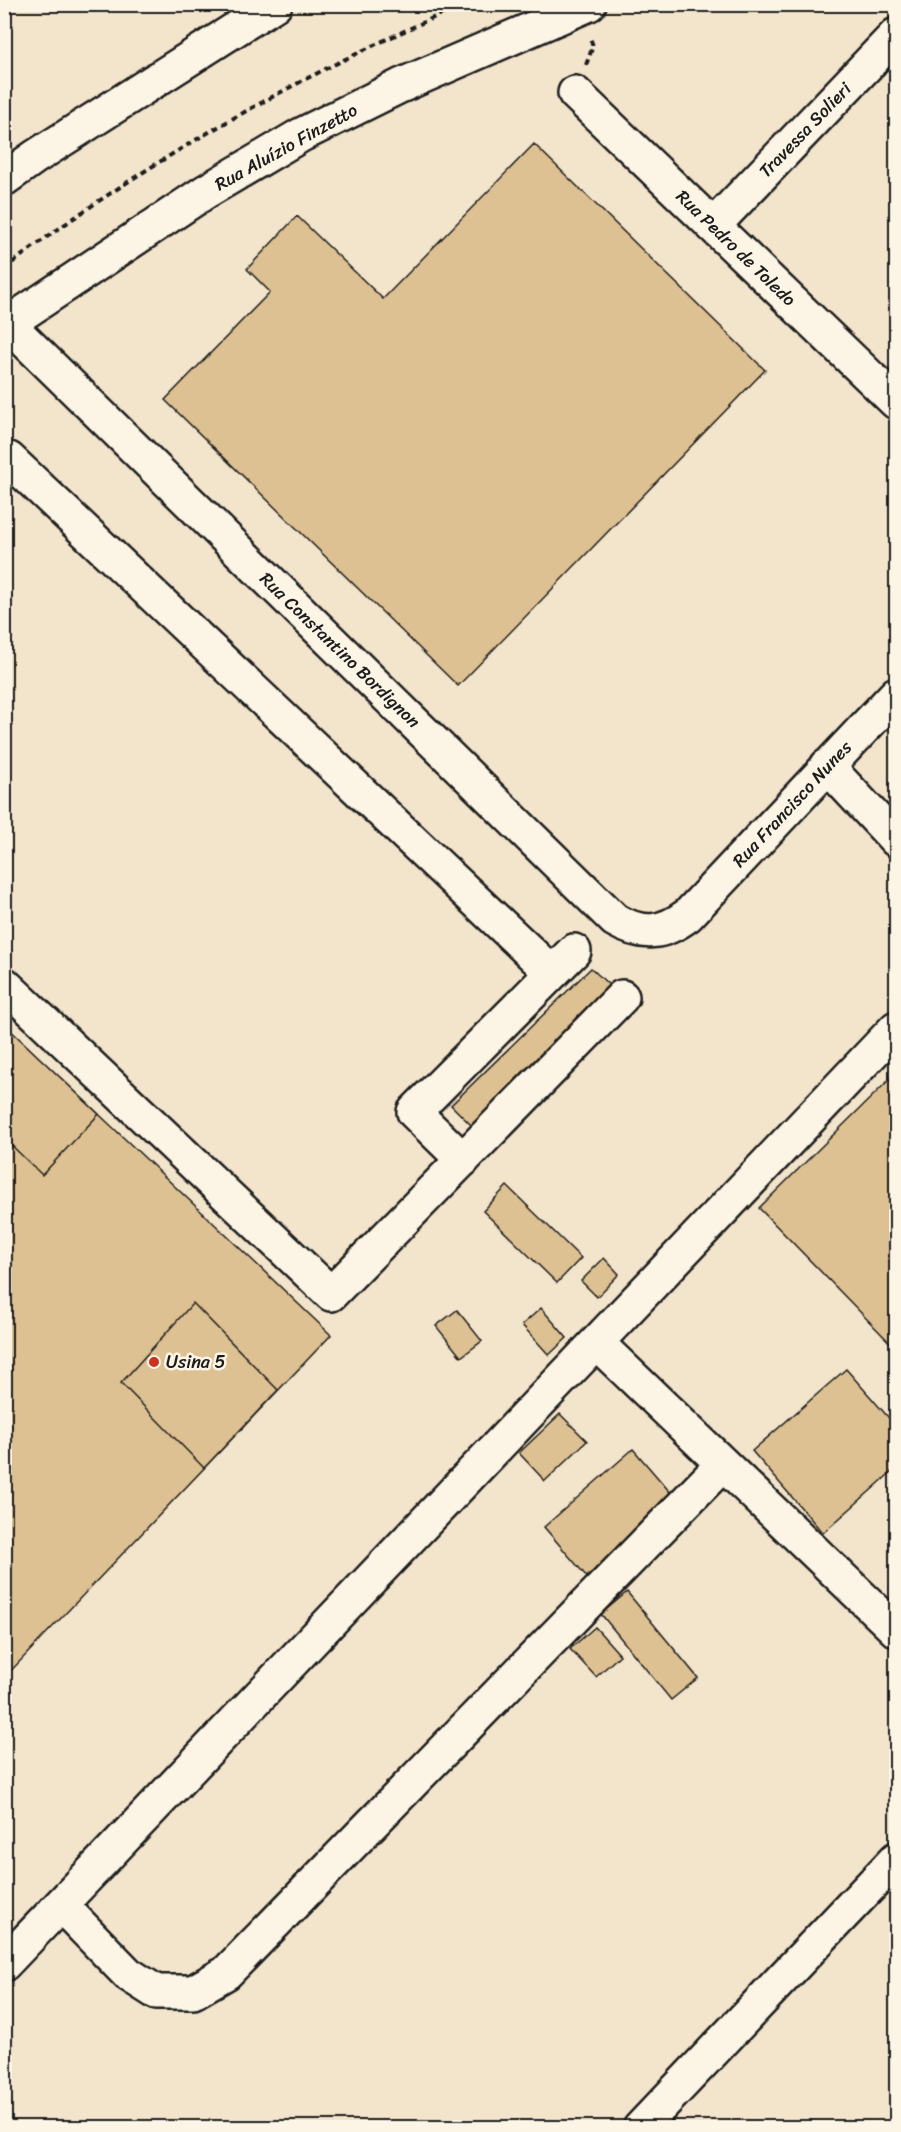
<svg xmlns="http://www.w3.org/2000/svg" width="901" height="2132" viewBox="0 0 901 2132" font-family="Sriracha,sans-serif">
  <rect width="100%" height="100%" fill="#f3e5cc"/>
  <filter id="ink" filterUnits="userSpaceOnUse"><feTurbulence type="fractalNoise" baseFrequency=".0167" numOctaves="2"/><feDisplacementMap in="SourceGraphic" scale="12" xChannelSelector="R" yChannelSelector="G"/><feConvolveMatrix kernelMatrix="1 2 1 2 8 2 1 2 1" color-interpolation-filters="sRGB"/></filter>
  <g filter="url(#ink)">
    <path fill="#dec192" stroke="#1c1c1c" stroke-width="1.5" d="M534 144 765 370 458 686 165 400 270 292 247 269 297 216 383 299Z
      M591 968 610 986 472 1126 451 1105Z
      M4 1024 99 1114 42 1175 4 1138Z
      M4 1024 331 1335 4 1678Z
      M896 1073V1349L759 1208Z
      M507 1186 581 1258 557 1283 483 1211Z
      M604 1258 619 1274 597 1297 581 1281Z
      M193 1303 278 1390 204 1468 121 1383Z
      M541 1308 567 1338 549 1355 522 1325Z
      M457 1310 482 1341 461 1357 436 1326Z
      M846 1369 896 1426V1468L823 1533 752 1451Z
      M560 1414 587 1441 545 1481 519 1453Z
      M633 1449 676 1499 587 1577 544 1527Z
      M627 1592 698 1678 671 1700 601 1614Z
      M595 1627 620 1655 596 1677 570 1649Z"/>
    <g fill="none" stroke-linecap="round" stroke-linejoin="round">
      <defs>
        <path id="minor" d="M575 93 896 402
          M4 179 35 157 275 4
          M713 226 896 35
          M8 324 615 920C642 936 663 934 688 915L896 694
          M4 463 9 459 552 973
          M827 766 896 840
          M4 984 331 1294 622 997
          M463 1160 414 1112 574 951
          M597 1343 896 1630
          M61 1905 128 1974 156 1992H193L226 1973 723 1464
          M4 1964 896 1028
          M640 2128 896 1859"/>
        <path id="major" d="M4 326 205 192 301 135 400 86 589 4"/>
      </defs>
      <use href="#minor" stroke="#1c1c1c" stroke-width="38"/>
      <use href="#major" stroke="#1c1c1c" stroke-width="38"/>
      <path stroke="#1c1c1c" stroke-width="4" stroke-dasharray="6 4.5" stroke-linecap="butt" d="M586 65 593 46 590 38
        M4 269C145 161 302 74 465 4"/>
      <use href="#minor" stroke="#fcf5e5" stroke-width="33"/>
      <use href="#major" stroke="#fcf5e5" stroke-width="33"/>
    </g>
  </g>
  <circle fill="#c8321e" stroke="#fcf5e5" stroke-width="2" cx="154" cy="1362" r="6"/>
  <g text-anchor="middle" stroke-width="5" stroke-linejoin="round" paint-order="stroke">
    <g font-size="18" fill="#1c1c1c" stroke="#fcf5e5">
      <text transform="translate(805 130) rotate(-46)" y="6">Travessa Solieri</text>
      <text transform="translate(286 147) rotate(-29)" y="6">Rua Aluízio Finzetto</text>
      <text transform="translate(736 248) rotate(44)" y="6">Rua Pedro de Toledo</text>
      <text transform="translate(340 650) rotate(44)" y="6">Rua Constantino Bordignon</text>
      <text transform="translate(792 804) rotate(-47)" y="6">Rua Francisco Nunes</text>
    </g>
    <g font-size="18" fill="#1c1c1c" stroke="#fcf5e5" text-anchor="start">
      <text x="166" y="1368">Usina 5</text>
    </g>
  </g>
  <rect width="901" height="2132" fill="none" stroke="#fcf5e5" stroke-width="24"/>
  <rect x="12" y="12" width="877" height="2108" fill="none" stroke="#1c1c1c" stroke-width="2" filter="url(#ink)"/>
</svg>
